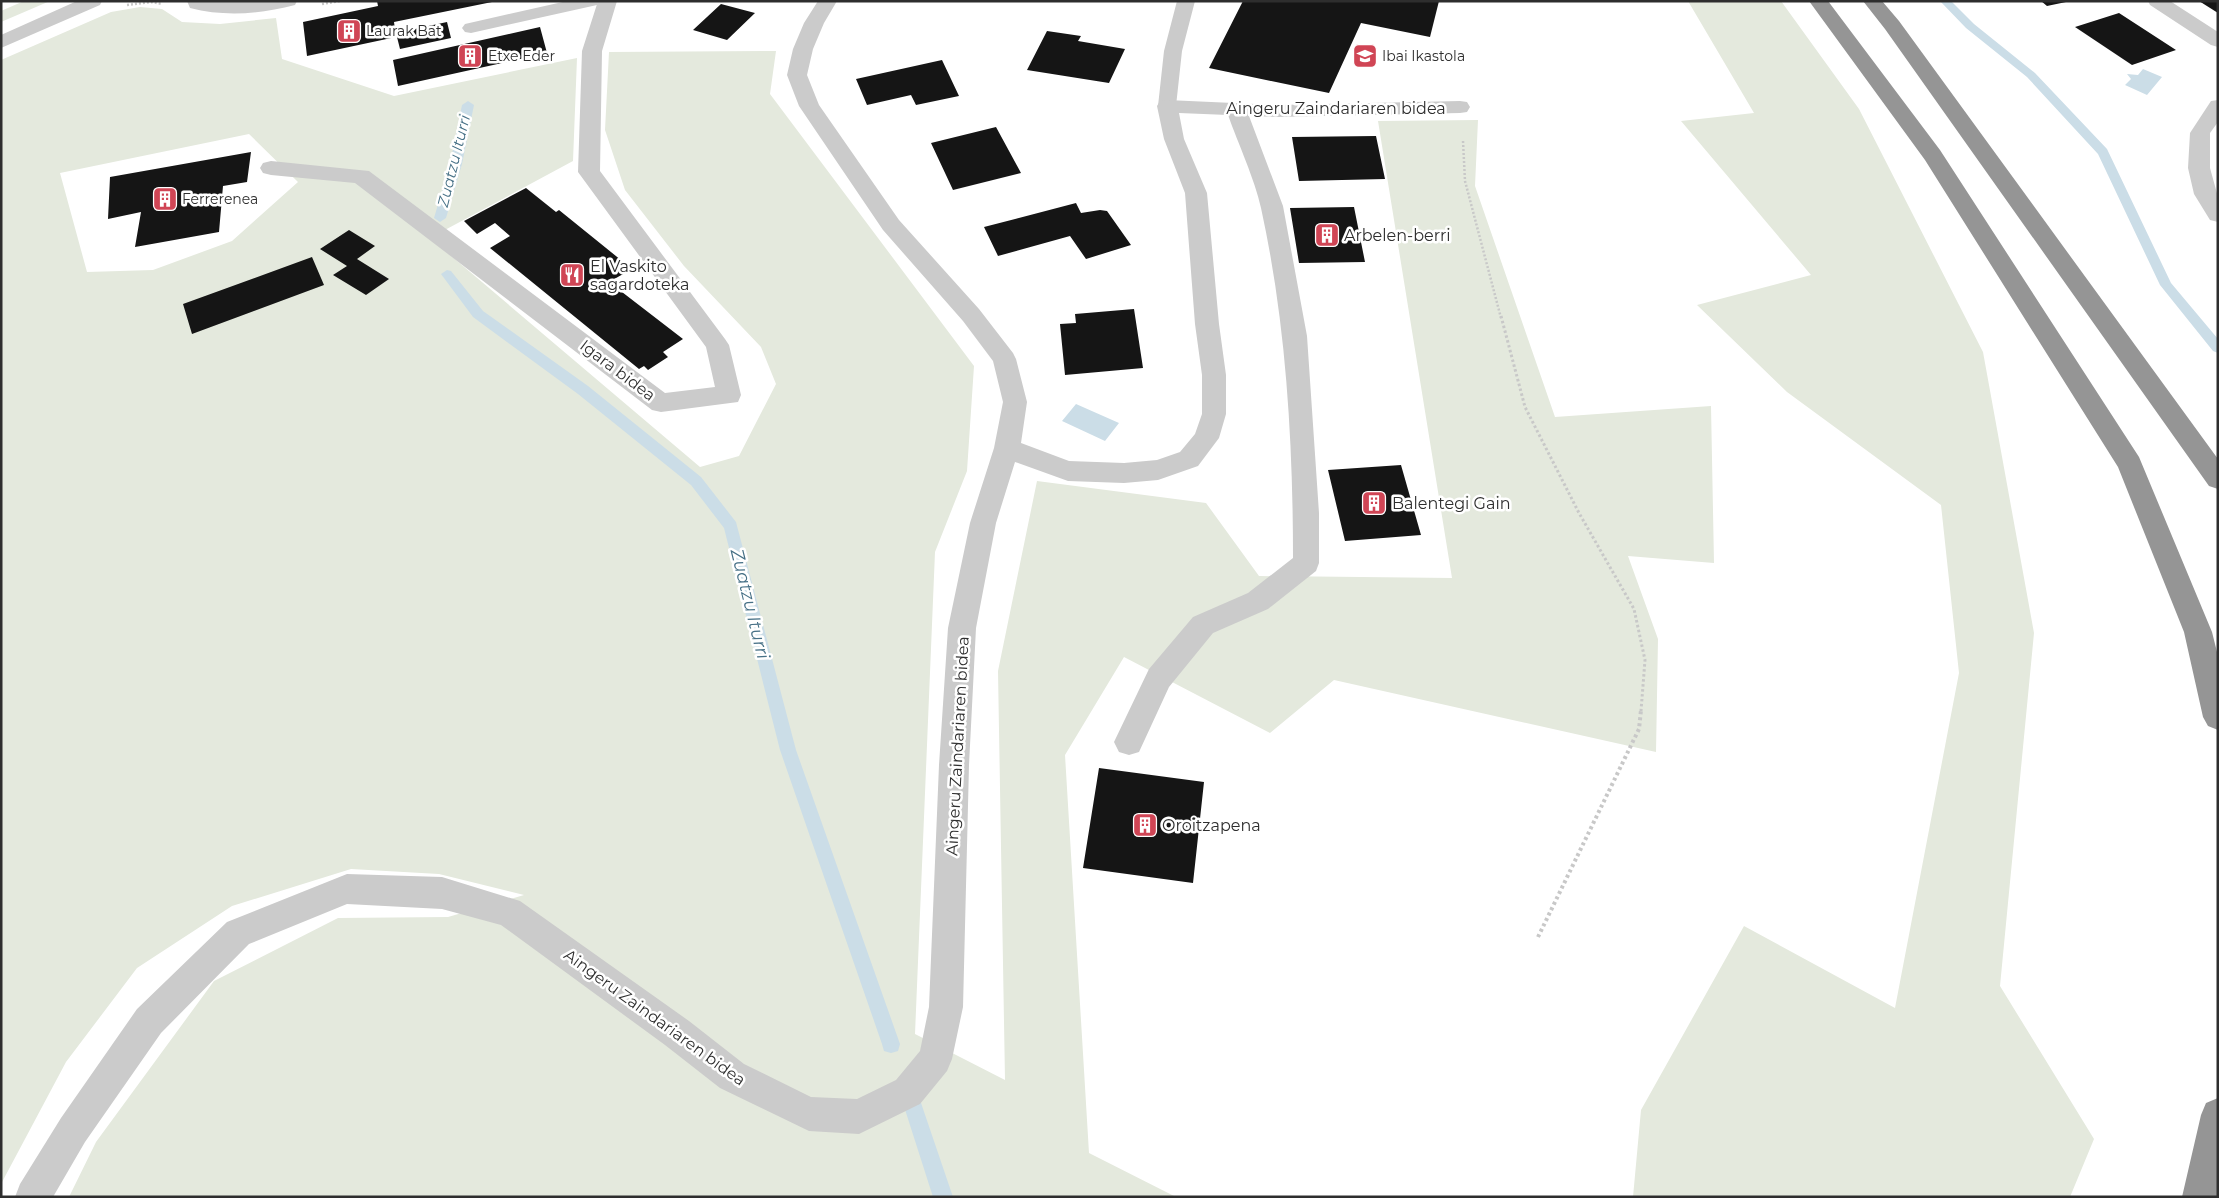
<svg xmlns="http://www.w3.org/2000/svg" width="2219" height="1198" viewBox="0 0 2219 1198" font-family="Montserrat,sans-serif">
  <rect width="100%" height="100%" fill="#fff"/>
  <path fill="#e4e9dd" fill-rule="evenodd" d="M24 1H50L1 22V11Z
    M1688 1H1781L1859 109 1983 352 2034 633 2000 986 2094 1139 2070 1197H1633L1641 1110 1744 926 1895 1008 1959 673 1941 505 1787 392 1697 305 1811 275 1681 121 1754 113Z
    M140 7 162 9 182 22 220 24 276 18 282 59 394 96 577 58 573 161 430 238 700 467 739 456 776 384 761 347 684 266 625 190 605 130 609 52 776 51 770 94 974 366 967 471 935 552 915 1034 1005 1080 998 671 1037 481 1206 503 1259 576 1452 578 1378 121 1478 120 1475 186 1555 417 1711 406 1714 563 1628 556 1658 639 1656 752 1334 680 1270 733 1124 657 1065 755 1089 1153 1176 1197H69L96 1142 214 981 338 918 448 917 524 895 439 874 351 869 232 906 137 968 66 1062 1 1184V60L111 12ZM249 134 298 182 232 241 153 270 87 272 60 173Z"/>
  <path fill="#cbdde7" d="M2143 69 2162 77 2147 95 2125 85 2131 79 2127 74 2138 75Z
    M1076 404 1119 423 1105 441 1062 421Z"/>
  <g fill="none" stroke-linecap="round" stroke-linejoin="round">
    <path fill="#cbdde7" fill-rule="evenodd" d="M1940 1H1951L1974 24 2035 73 2107 149 2171 283 2218 339V353L2213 351 2160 285 2098 154 2027 77 1966 28Z
      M468 101 474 105 462 164 446 218 440 222 434 218 450 164 462 105Z
      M447 270 451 271 483 311 588 386 701 477 736 522 796 750 900 1044 898 1051 891 1053 884 1051 882 1044 780 750 724 528 691 485 578 394 473 317 441 274Z
      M910 1088 917 1090 919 1097 953 1197H933L901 1097 903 1090Z"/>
  </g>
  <path fill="#151515" d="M377 1H492V2L394 22 396 37 307 56 303 22 378 6Z
    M1243 1H1439L1430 37 1361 23 1329 93 1209 68Z
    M2041 1H2066V2L2047 6Z
    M2199 1H2218V13Z
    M721 4 755 13 727 40 693 30Z
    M2119 13 2176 50 2132 65 2075 27Z
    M447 22 451 38 400 49 396 33Z
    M540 27 547 53 398 86 393 60Z
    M1047 31 1081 36 1078 41 1125 49 1109 83 1027 70Z
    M942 60 959 96 916 105 911 95 867 105 856 79Z
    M996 127 1021 173 953 190 931 143Z
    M1376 136 1385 179 1299 181 1292 137Z
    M251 152 247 182 223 186 219 232 135 247 141 212 108 219 110 177Z
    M526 188 556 212 559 210 632 269 609 282 683 339 663 352 668 357 648 370 644 366 639 369 490 248 510 236 495 223 477 234 464 221Z
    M1076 203 1081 213 1100 210 1107 211 1131 245 1086 259 1070 236 998 256 984 227Z
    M1354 207 1365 262 1299 263 1290 208Z
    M349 230 375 246 357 259 389 279 366 295 333 275 347 266 320 249Z
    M312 257 324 285 192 334 183 304Z
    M1134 309 1143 368 1065 375 1060 324 1076 323 1075 314Z
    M1401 465 1421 535 1345 541 1328 470Z
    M1099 768 1204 782 1193 883 1083 868Z"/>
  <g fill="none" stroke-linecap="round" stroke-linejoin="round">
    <path stroke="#c8c8c8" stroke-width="2.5" stroke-dasharray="2 2" stroke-linecap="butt" d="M322 4 340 1
      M127 5 152 2 162 4
      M1463 141 1465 181 1501 318"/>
    <path stroke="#c8c8c8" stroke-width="3" stroke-dasharray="2.5 2.5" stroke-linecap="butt" d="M1501 316 1525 407 1579 513 1634 609 1645 660 1641 711"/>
    <path stroke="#c8c8c8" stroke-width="4" stroke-dasharray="3 3" stroke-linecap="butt" d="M1538 937 1639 729 1641 710"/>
    <path fill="#cbcbcb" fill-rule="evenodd" d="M567 1H599L597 5 471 33 465 32 462 28 465 24Z
      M1177 1H1195L1182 51 1176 106 1174 110 1167 112 1160 110 1158 106 1164 51Z"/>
    <path fill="#cbcbcb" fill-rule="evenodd" d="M77 1H102L100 5 1 48V35Z
      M187 1H297L295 5C260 14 225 17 190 8Z
      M598 1H617L602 51 600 171 725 339 729 345 741 395 738 402 661 412 652 410 355 183 271 175 263 173 260 168 263 163 271 161 369 171 665 393 715 387 706 347 578 172 582 51Z
      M818 1H837L824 23 813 49 807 75 819 105 899 220 979 309 1013 353 1016 359 1027 402 1021 443 1069 461 1124 463 1157 460 1180 452 1195 434 1202 414V375L1195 324 1185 193 1164 139 1157 106 1160 101 1167 100 1278 105 1460 101 1467 102 1470 107 1467 112 1460 113 1278 117 1249 116 1283 206 1307 336 1319 513V563L1316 571 1268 609 1213 633 1169 687 1139 752 1129 755 1119 752 1114 742 1149 669 1193 617 1248 593 1293 558C1293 441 1286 322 1261 208 1255 180 1238 143 1228 115L1179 113 1184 139 1207 193 1219 324 1226 375V414L1219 438 1198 466 1158 480 1124 483 1068 481 1015 462 996 523 976 628 969 765 963 1007 952 1059 947 1071 920 1104 859 1134 809 1131 720 1088 665 1045 501 925 442 909 347 904 249 944 161 1033 85 1142 53 1197H15L20 1184 61 1118 137 1009 227 922 347 874 442 877 520 901 689 1021 744 1064 811 1097 857 1099 896 1080 920 1051 929 1007 939 765 948 628 970 523 994 448 1003 402 993 361 963 321 883 230 799 106 787 75 793 49 804 23Z
      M2148 1H2170L2218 32V47L2211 45 2150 5Z
      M2218 100V122L2210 133V168L2218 197V222L2210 220 2194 194 2188 168 2190 133 2211 101Z"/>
    <path fill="#959595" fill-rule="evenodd" d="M1809 1H1828L1940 150 2139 457 2212 632 2218 656V730L2208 726 2203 717 2184 632 2118 467 1925 160Z
      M1863 1H1882L1899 21 2218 459V489L2209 486 1885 29Z
      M2218 1098V1197H2182L2201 1115 2206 1103Z"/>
  </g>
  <defs>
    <symbol id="building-square" viewBox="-11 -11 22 22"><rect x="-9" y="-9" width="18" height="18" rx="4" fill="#d04555" stroke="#fff"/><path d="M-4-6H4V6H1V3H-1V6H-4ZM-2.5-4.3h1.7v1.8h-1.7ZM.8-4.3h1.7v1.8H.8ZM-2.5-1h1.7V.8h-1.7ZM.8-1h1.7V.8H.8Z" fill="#fff"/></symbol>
    <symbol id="school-square" viewBox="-11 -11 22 22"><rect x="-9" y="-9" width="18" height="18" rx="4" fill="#d04555" stroke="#fff"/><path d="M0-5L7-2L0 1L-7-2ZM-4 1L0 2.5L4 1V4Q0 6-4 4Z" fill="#fff"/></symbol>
    <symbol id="restaurant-square" viewBox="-11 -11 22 22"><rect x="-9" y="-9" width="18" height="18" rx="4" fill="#d04555" stroke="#fff"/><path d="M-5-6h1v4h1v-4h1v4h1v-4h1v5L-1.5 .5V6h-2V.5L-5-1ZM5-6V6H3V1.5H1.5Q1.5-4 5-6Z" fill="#fff"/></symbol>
  </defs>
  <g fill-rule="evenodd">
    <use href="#building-square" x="335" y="17" width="28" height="28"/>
    <use href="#building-square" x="456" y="42" width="28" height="28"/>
    <use href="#school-square" x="1351" y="42" width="28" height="28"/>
    <use href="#building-square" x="151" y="185" width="28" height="28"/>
    <use href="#building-square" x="1313" y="221" width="28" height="28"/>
    <use href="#restaurant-square" x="558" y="261" width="28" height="28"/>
    <use href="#building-square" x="1360" y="489" width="28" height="28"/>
    <use href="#building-square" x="1131" y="811" width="28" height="28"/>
  </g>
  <g text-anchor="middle" stroke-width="5" stroke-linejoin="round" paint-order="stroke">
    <g font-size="14" fill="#2e2e2e" stroke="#fff" text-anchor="start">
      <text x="366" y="36">Laurak Bat</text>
      <text x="488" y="61">Etxe Eder</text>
      <text x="1382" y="61">Ibai Ikastola</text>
      <text x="182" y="204">Ferrerenea</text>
    </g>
    <g font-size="15" font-style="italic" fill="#467086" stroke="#fff">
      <text transform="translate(454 161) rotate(-76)" y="5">Zuatzu Iturri</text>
    </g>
    <g font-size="16" fill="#2e2e2e" stroke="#fff">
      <text x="1336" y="114">Aingeru Zaindariaren bidea</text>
      <text transform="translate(618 370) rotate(37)" y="6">Igara bidea</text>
      <text transform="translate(957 746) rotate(-87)" y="6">Aingeru Zaindariaren bidea</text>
      <text transform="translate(655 1017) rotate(36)" y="6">Aingeru Zaindariaren bidea</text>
    </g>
    <g font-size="16" fill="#2e2e2e" stroke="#fff" text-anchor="start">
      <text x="1344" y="241">Arbelen-berri</text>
      <text x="590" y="272">El Vaskito<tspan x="590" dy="18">sagardoteka</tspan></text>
      <text x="1392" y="509">Balentegi Gain</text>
      <text x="1162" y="831">Oroitzapena</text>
    </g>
    <g font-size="18" font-style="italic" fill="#467086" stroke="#fff">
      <text transform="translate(750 604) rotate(76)" y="6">Zuatzu Iturri</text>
    </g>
  </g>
  <rect width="2219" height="1198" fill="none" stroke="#2e2e2e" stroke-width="5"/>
</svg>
